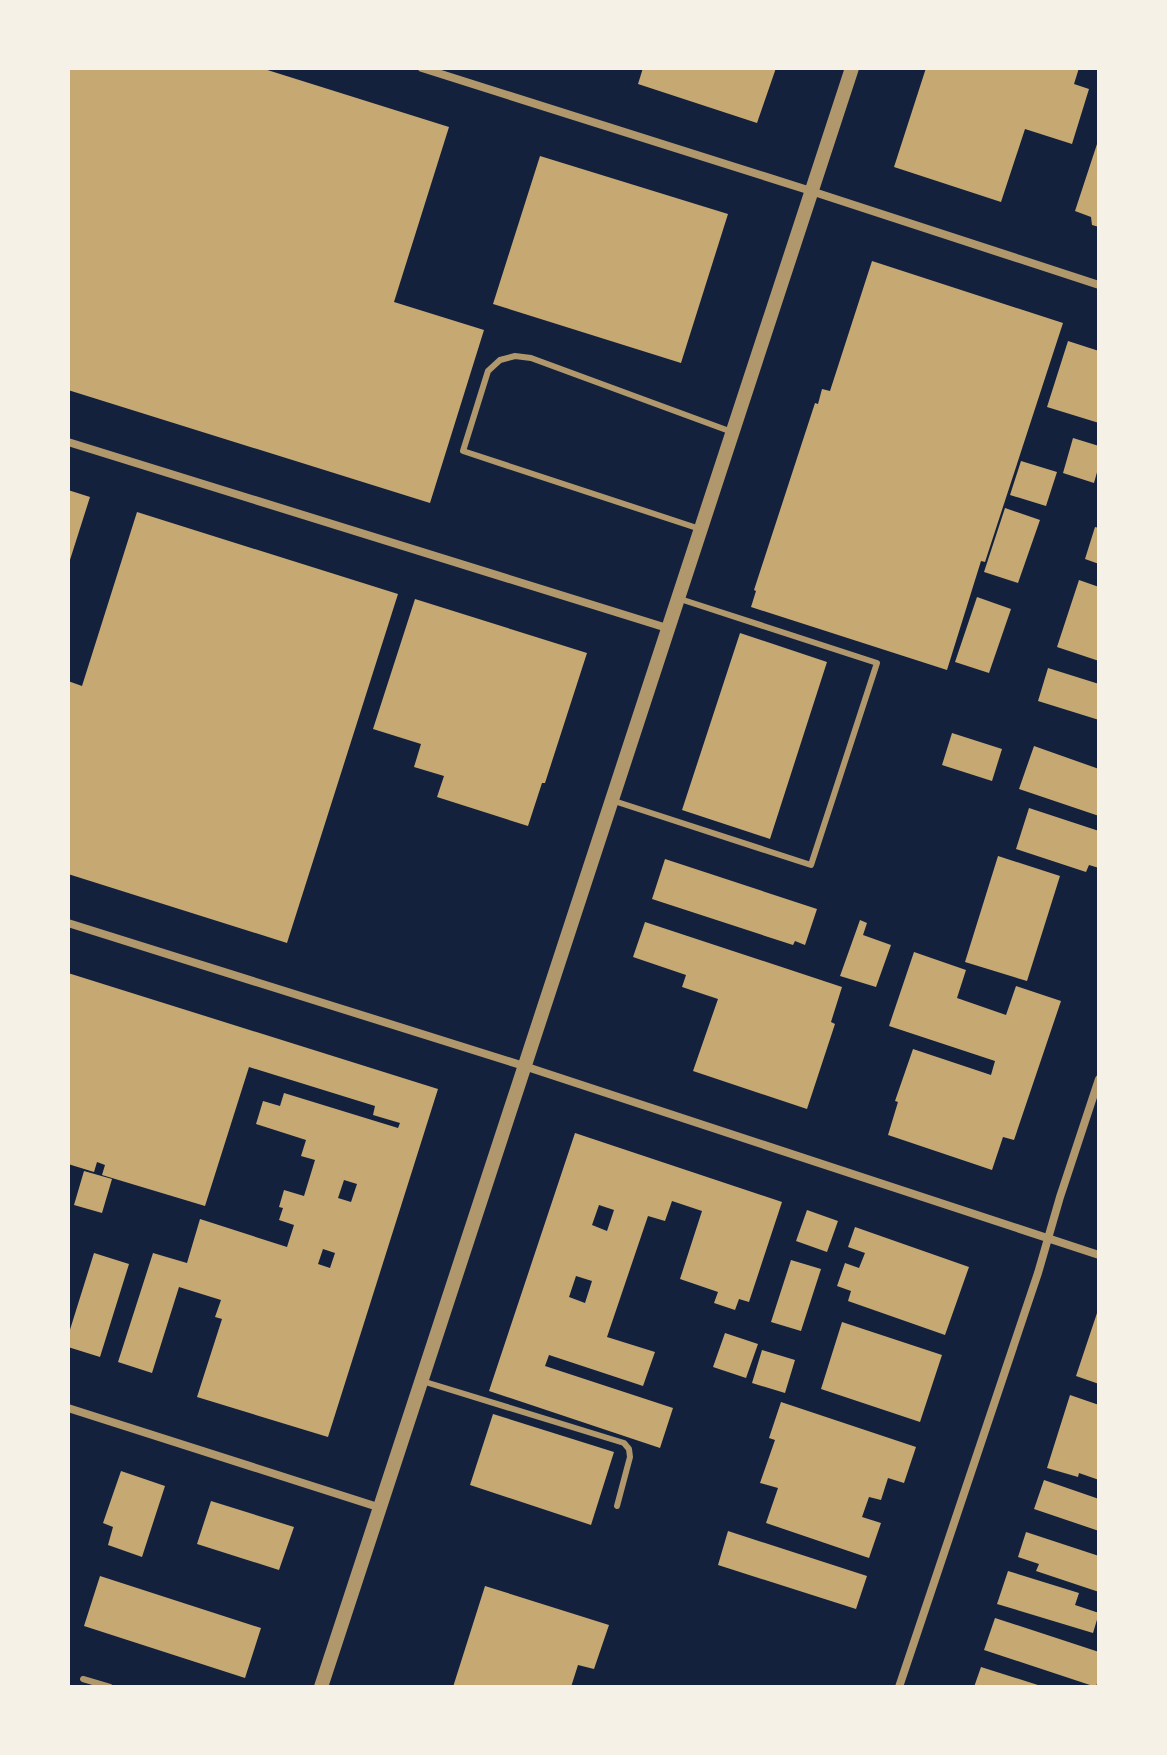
<svg xmlns="http://www.w3.org/2000/svg" width="1167" height="1755" viewBox="0 0 1167 1755" font-family="'Times New Roman',serif">
  <rect width="100%" height="100%" fill="#14213d"/>
  <path fill="#c6a872" fill-rule="evenodd" d="M68 68H261L449 127 394 302 484 330 430 503 68 390Z
    M643 68H776L757 123 638 84Z
    M926 68H1079L1074 84 1089 89 1072 144 1025 129 1001 202 894 167Z
    M1098 141 1099 142V227L1092 225 1091 217 1075 211Z
    M540 156 728 214 681 363 493 304Z
    M872 261 1063 323 985 562 981 561 947 670 751 607 756 591 754 590 815 403 818 404 822 389 830 391Z
    M1068 341 1099 351V423L1047 407Z
    M1073 438 1099 446V465L1094 483 1063 473Z
    M1021 461 1057 472 1046 506 1010 495Z
    M68 490 90 497 69 563H68Z
    M1005 508 1040 520 1018 583 984 572Z
    M137 512 398 594 287 943 68 874V681L82 686Z
    M1095 527 1099 528V564L1085 559Z
    M1079 580 1099 587V661L1057 647Z
    M977 597 1011 609 989 673 955 662Z
    M415 599 587 653 545 783H542L528 826 437 797 444 776 414 767 421 744 373 729Z
    M740 633 827 662 770 839 682 810Z
    M1048 668 1099 684V720L1038 701Z
    M952 733 1002 749 992 781 942 765Z
    M1034 746 1099 769V816L1019 789Z
    M1029 808 1099 831V868L1089 865 1086 872 1016 849Z
    M998 856 1060 876 1027 981 965 962Z
    M665 859 817 909 805 945 795 941 793 945 652 899Z
    M860 920 867 923 863 935 891 945 876 987 840 976Z
    M645 922 842 987 831 1022 835 1024 807 1109 693 1071 718 999 682 987 686 975 633 957Z
    M914 952 966 970 957 998 1006 1015 1016 986 1061 1001 1014 1140 1003 1137 992 1170 888 1135 898 1102 895 1101 913 1049 991 1075 995 1061 889 1026Z
    M68 973 438 1089 328 1437 197 1397 222 1319 215 1317 221 1300 179 1287 152 1373 118 1362 153 1253 187 1263 200 1219 287 1247 294 1225 279 1220 283 1208 279 1207 284 1190 304 1196 315 1160 301 1156 306 1140 256 1124 263 1101 280 1106 284 1093 398 1128 400 1123 373 1115 375 1106 249 1067 205 1206 102 1175 105 1165 97 1162 94 1172 68 1164ZM344 1180 357 1184 351 1202 338 1198ZM323 1249 335 1253 330 1268 318 1264Z
    M575 1133 782 1202 749 1302 739 1299 735 1310 714 1303 718 1292 680 1279 702 1211 672 1201 665 1221 648 1216 607 1337 655 1352 643 1386 549 1355 545 1366 673 1408 660 1448 489 1391ZM599 1205 614 1210 607 1231 592 1225ZM576 1276 592 1281 585 1303 569 1297Z
    M84 1171 112 1179 102 1213 74 1205Z
    M807 1210 838 1221 827 1252 796 1241Z
    M855 1227 969 1267 945 1335 848 1301 851 1291 837 1286 845 1263 859 1268 865 1253 848 1247Z
    M94 1253 129 1264 100 1357 68 1347V1336Z
    M791 1260 821 1269 801 1331 771 1322Z
    M1099 1307V1384L1076 1376Z
    M842 1322 942 1355 920 1422 821 1389Z
    M725 1333 758 1344 746 1378 713 1367Z
    M762 1350 795 1360 785 1393 752 1383Z
    M1070 1395 1099 1405V1480L1079 1473 1078 1477 1047 1468Z
    M781 1402 916 1447 904 1483 888 1478 881 1500 869 1497 862 1517 881 1523 869 1558 766 1523 778 1488 760 1483 775 1440 769 1438Z
    M493 1414 614 1452 591 1525 470 1485Z
    M121 1471 165 1486 142 1557 108 1545 113 1527 103 1523Z
    M1044 1480 1099 1499V1531L1034 1509Z
    M211 1501 294 1527 279 1570 197 1544Z
    M728 1531 867 1576 856 1609 718 1565Z
    M1026 1532 1099 1556V1592L1036 1571 1039 1564 1018 1557Z
    M1008 1571 1079 1593 1075 1605 1099 1613 1093 1633 997 1604Z
    M100 1576 261 1628 245 1678 84 1626Z
    M485 1586 609 1625 594 1669 578 1665 571 1687H453Z
    M995 1618 1099 1652V1676L1096 1687 984 1650Z
    M981 1667 1041 1686V1687H974Z"/>
  <g fill="none" stroke-linecap="round" stroke-linejoin="round">
    <path stroke="#b1986c" stroke-width="6" d="M700 529 463 451 488 371 500 360 515 356 531 358 732 432
      M611 800 811 865 877 663 677 598
      M422 1381 624 1443 629 1449 630 1457 617 1506
      M83 1679 110 1687"/>
    <path stroke="#b1986c" stroke-width="8" d="M422 68 811 191 1099 285
      M68 442 667 628
      M68 923 524 1066 1099 1255
      M68 1408 381 1508
      M899 1687 1038 1273 1060 1197 1099 1079"/>
    <path stroke="#b1986c" stroke-width="14" d="M321 1687 852 68"/>
  </g>
  <rect width="1167" height="1755" fill="none" stroke="#f6f1e7" stroke-width="140"/>
</svg>
